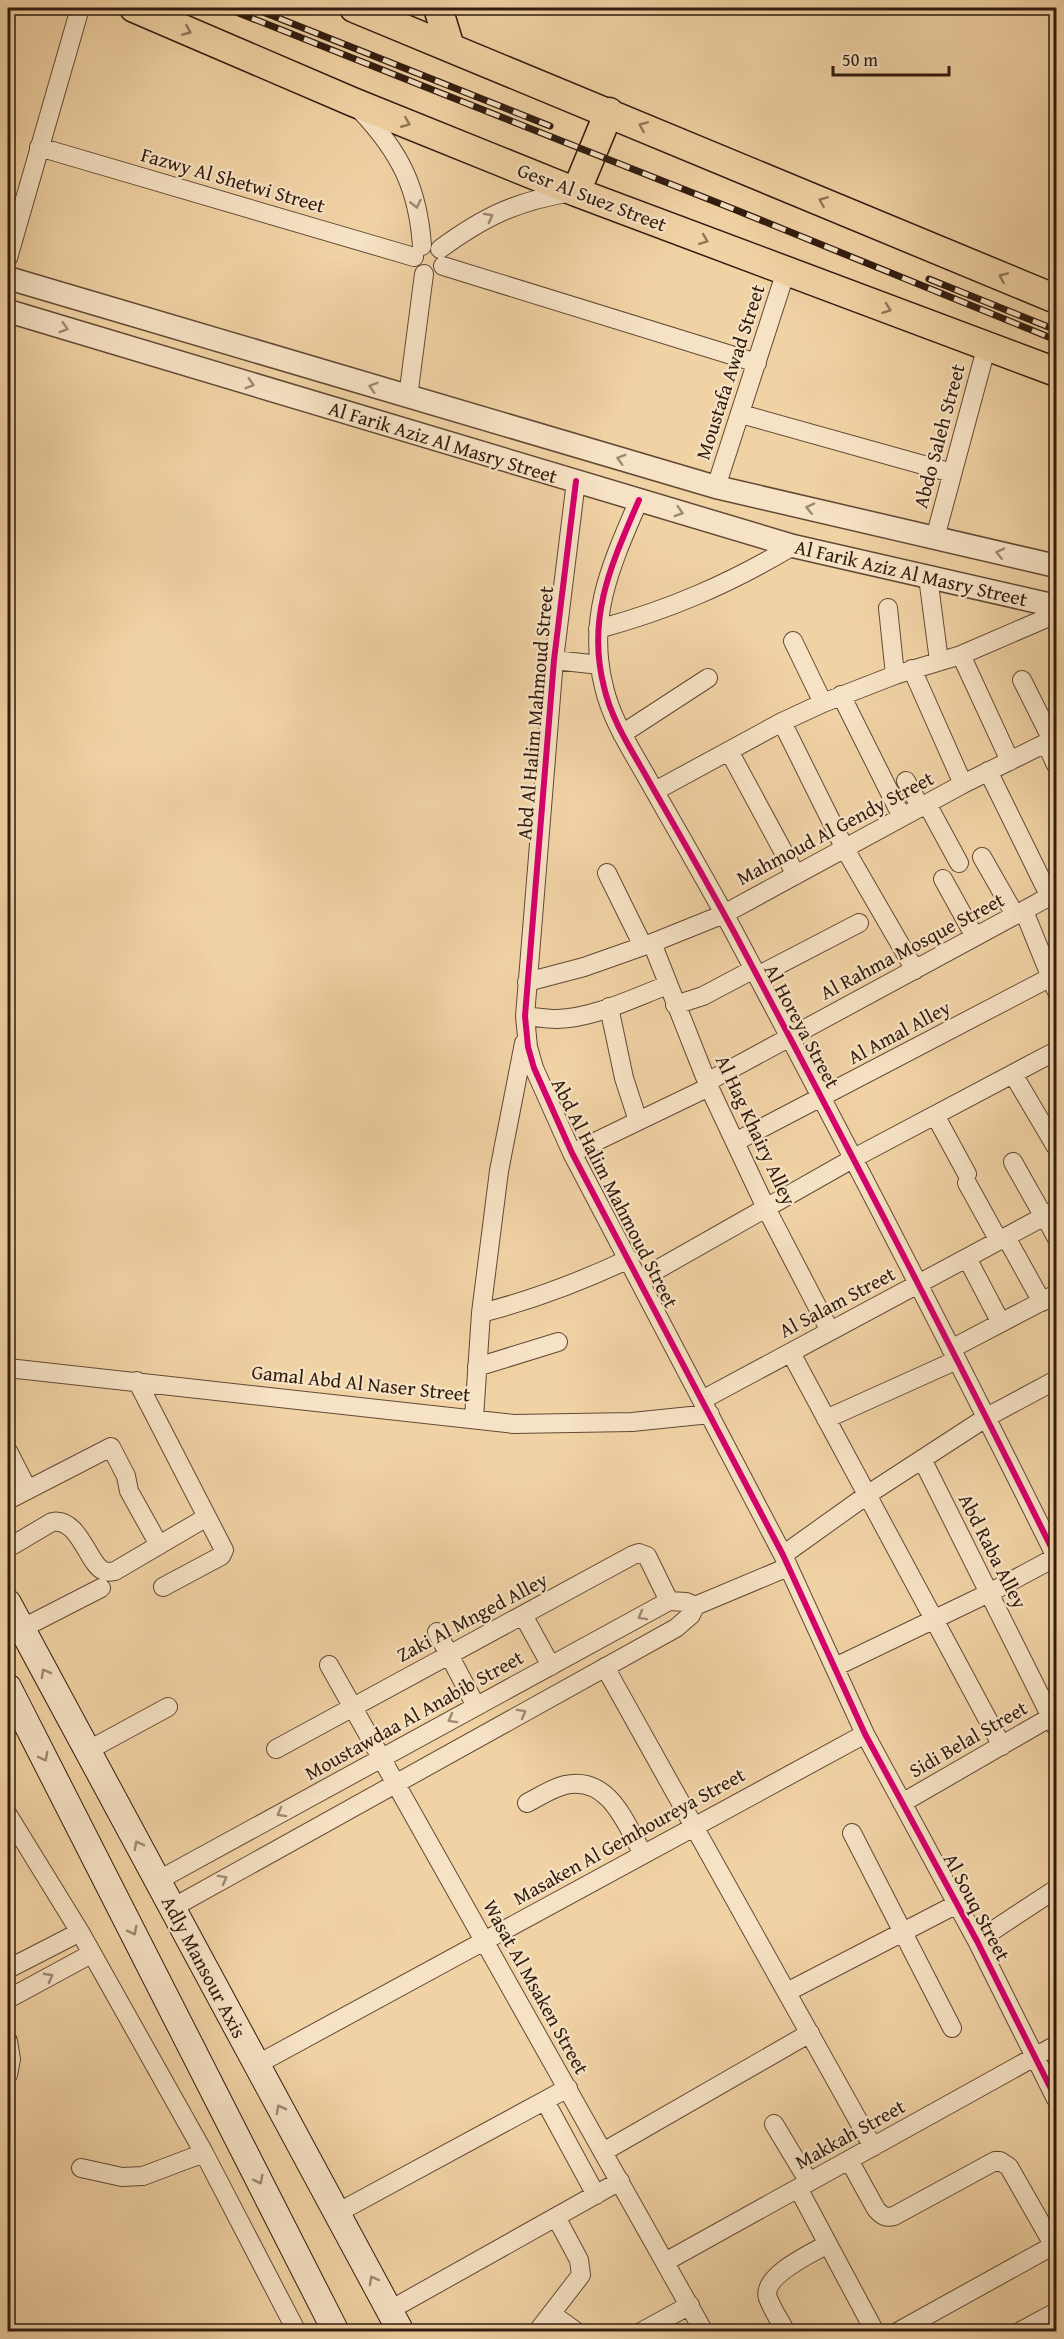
<svg xmlns="http://www.w3.org/2000/svg" width="1064" height="2339" viewBox="0 0 1064 2339" font-family="'Gentium Book Plus',serif">
  <rect width="100%" height="100%" fill="#f1d2a4"/>
  <filter id="stains"><feTurbulence type="fractalNoise" baseFrequency=".00333" numOctaves="4"/><feColorMatrix values="0 0 0 0 .2 0 0 0 0 .09 0 0 0 0 .02 0 0 0 .5 -.17"/></filter>
  <radialGradient id="worn" r=".72"><stop offset=".6" stop-color="#630" stop-opacity="0"/><stop offset="1" stop-color="#630" stop-opacity=".3"/></radialGradient>
  <g fill="none" stroke-linecap="round" stroke-linejoin="round">
    <defs>
      <path id="minor" d="M360 110C400 152 418 188 422 246
        M39 147 414 257
        M440 249C485 216 517 201 572 192
        M8 258 80 8
        M443 266 757 363
        M408 397 424 274
        M741 414 952 473
        M576 481 554 660 525 1016 528 1047 534 1068 572 1153 783 1555 865 1734 977 1941 1056 2099
        M716 487 786 271
        M639 500C612 563 586 617 604 687 612 722 633 752 650 783 678 832 707 882 734 932 844 1139 952 1347 1056 1557
        M935 538 987 345
        M928 577 939 661
        M888 608 895 675
        M598 629C669 610 729 584 793 546
        M793 641 823 703
        M961 655 1010 761
        M554 660 600 665
        M912 669 963 784
        M1022 680 1052 740
        M841 695 902 817
        M782 722 845 849 915 970
        M622 734 708 678
        M1046 743 1056 765
        M729 751 796 875
        M988 771 1050 897
        M906 781 921 808
        M655 791 782 722 823 703 895 675 961 655 1056 614
        M927 804 959 863
        M982 857 1015 915
        M607 873 643 946
        M943 879 975 937
        M1024 911 1056 990
        M652 943 709 1087 766 1208 830 1331
        M757 976 859 923
        M527 982 584 967 652 943 724 914 963 784 1056 738
        M675 1005 703 996 754 969
        M609 1007 624 1078 638 1121
        M525 1016C535 1017 546 1019 557 1019 594 1018 633 998 668 985
        M1013 1074 1056 1147
        M707 1082 1056 893
        M935 1115 967 1174
        M735 1142 1051 977
        M572 1153 709 1087
        M1013 1162 1044 1217
        M967 1183 999 1241
        M1045 1216 1056 1237
        M1006 1237 1042 1302
        M967 1258 1001 1323
        M639 1280 854 1158 1056 1051
        M481 1313C533 1300 580 1282 629 1259
        M951 1349 1056 1294
        M791 1353 1002 1746
        M477 1367 558 1342
        M8 1368 514 1424 632 1422 710 1414
        M137 1381 224 1550 221 1556 163 1587
        M702 1400 1056 1210
        M474 1418 481 1313 499 1171 524 1043
        M826 1419 957 1360
        M8 1451 28 1490
        M922 1459 1056 1727
        M8 1500 111 1447 126 1476 129 1491 159 1545
        M8 1548 52 1522C74 1518 84 1548 95 1563 101 1571 105 1573 115 1571L207 1517
        M783 1555 867 1495 987 1417 1056 1380
        M523 1615 551 1666
        M21 1629 101 1588
        M437 1632 476 1706
        M329 1665 704 2332
        M605 1667 873 2147
        M835 1667 989 1593 1056 1557
        M276 1749 633 1555 639 1553 647 1556 669 1601
        M87 1751 168 1707
        M527 1803C539 1797 552 1788 565 1785 609 1775 626 1824 643 1854
        M902 1803 1056 1714
        M8 1815 80 1932 204 2153 297 2332
        M852 1833 952 2028
        M157 1881 669 1601 686 1602 695 1606
        M172 1908 676 1628 691 1615 695 1606 788 1567
        M977 1941 1056 1889
        M8 1969 80 1932
        M787 1992 957 1904
        M8 1999 91 1954
        M8 2041 11 2059 8 2075
        M256 2065 865 1734
        M545 2101 596 2195
        M774 2124 809 2182
        M603 2152 810 2033
        M849 2160 876 2209C882 2216 886 2218 894 2216L995 2161H1000L1009 2167 1054 2246
        M81 2168 122 2177 143 2176 204 2153
        M798 2188 875 2332
        M337 2213 568 2088
        M665 2262 1056 2045
        M390 2310 620 2181
        M552 2314 577 2332
        M537 2332 581 2275 579 2260 556 2217
        M641 2332 690 2305
        M786 2332C780 2321 772 2309 768 2298 761 2276 812 2253 828 2244
        M897 2332 1056 2244
        M1019 2332 1056 2312"/>
      <path id="tertiary" d="M8 278 716 487 1056 566
        M8 311 793 546 1056 606"/>
      <path id="secondary" d="M8 1603 401 2332
        M8 1687 336 2332"/>
      <path id="primary" d="M134 8 353 102 576 192 1056 372
        M354 8 1056 299
        M438 8 450 47
        M576 192 609 112"/>
    </defs>
    <use href="#minor" stroke="#614934" stroke-width="20"/>
    <use href="#tertiary" stroke="#614934" stroke-width="25"/>
    <use href="#secondary" stroke="#311b0f" stroke-width="28"/>
    <use href="#primary" stroke="#311b0f" stroke-width="31"/>
    <use href="#minor" stroke="#f6e2c4" stroke-width="18"/>
    <use href="#tertiary" stroke="#f6e2c4" stroke-width="22"/>
    <use href="#secondary" stroke="#f6e2c4" stroke-width="26"/>
    <use href="#primary" stroke="#f1d2a4" stroke-width="28"/>
    <defs>
      <path id="rail" d="M226 8 736 210 1056 340
        M253 8 550 126
        M929 279 1056 330"/>
    </defs>
    <use href="#rail" stroke="#311b0f" stroke-width="7"/>
    <use href="#rail" stroke="#f6e2c4" stroke-width="4.5" stroke-dasharray="14" stroke-linecap="butt"/>
    <defs>
      <path id="cycleway" d="M576 481 554 660 525 1016 528 1047 534 1068 572 1153 783 1555 865 1734 977 1941 1056 2099
        M639 500C612 563 586 617 604 687 612 722 633 752 650 783 678 832 707 882 734 932 844 1139 952 1347 1056 1557"/>
    </defs>
    <use href="#cycleway" stroke="#f6e2c4" stroke-width="10"/>
    <use href="#cycleway" stroke="#d6006c" stroke-width="6"/>
  </g>
  <defs><path id="oneway-chevron" d="M-2-3.5L2.5 0L-2 3.5" fill="none" stroke-width="1.6" stroke-linecap="round" stroke-linejoin="round" transform="scale(1.5)"/></defs>
  <g stroke="#91765a">
    <use href="#oneway-chevron" transform="translate(187 31) rotate(23)"/>
    <use href="#oneway-chevron" transform="translate(406 123) rotate(22)"/>
    <use href="#oneway-chevron" transform="translate(643 126) rotate(-157)"/>
    <use href="#oneway-chevron" transform="translate(823 201) rotate(-157)"/>
    <use href="#oneway-chevron" transform="translate(704 240) rotate(21)"/>
    <use href="#oneway-chevron" transform="translate(1003 277) rotate(-157)"/>
    <use href="#oneway-chevron" transform="translate(887 309) rotate(20)"/>
  </g>
  <g stroke="#9d8873">
    <use href="#oneway-chevron" transform="translate(416 204) rotate(77)"/>
    <use href="#oneway-chevron" transform="translate(489 217) rotate(-28)"/>
    <use href="#oneway-chevron" transform="translate(64 328) rotate(17)"/>
    <use href="#oneway-chevron" transform="translate(250 384) rotate(17)"/>
    <use href="#oneway-chevron" transform="translate(373 387) rotate(-163)"/>
    <use href="#oneway-chevron" transform="translate(621 459) rotate(-164)"/>
    <use href="#oneway-chevron" transform="translate(810 508) rotate(-167)"/>
    <use href="#oneway-chevron" transform="translate(679 512) rotate(17)"/>
    <use href="#oneway-chevron" transform="translate(1000 553) rotate(-167)"/>
    <use href="#oneway-chevron" transform="translate(642 1616) rotate(151)"/>
    <use href="#oneway-chevron" transform="translate(45 1673) rotate(-118)"/>
    <use href="#oneway-chevron" transform="translate(522 1713) rotate(-29)"/>
    <use href="#oneway-chevron" transform="translate(452 1719) rotate(151)"/>
    <use href="#oneway-chevron" transform="translate(44 1757) rotate(62)"/>
    <use href="#oneway-chevron" transform="translate(281 1813) rotate(151)"/>
    <use href="#oneway-chevron" transform="translate(138 1845) rotate(-118)"/>
    <use href="#oneway-chevron" transform="translate(223 1879) rotate(-29)"/>
    <use href="#oneway-chevron" transform="translate(133 1931) rotate(63)"/>
    <use href="#oneway-chevron" transform="translate(49 1977) rotate(-28)"/>
    <use href="#oneway-chevron" transform="translate(280 2109) rotate(-118)"/>
    <use href="#oneway-chevron" transform="translate(259 2180) rotate(63)"/>
    <use href="#oneway-chevron" transform="translate(373 2280) rotate(-119)"/>
  </g>
  <g text-anchor="middle" stroke-width="4.5" stroke-linejoin="round" paint-order="stroke">
    <g font-size="20" fill="#311b0f" stroke="#f6e2c4">
      <text transform="translate(233 180) rotate(16)" y="7">Fazwy Al Shetwi Street</text>
      <text transform="translate(592 197) rotate(21)" y="7">Gesr Al Suez Street</text>
      <text transform="translate(730 372) rotate(-72)" y="7">Moustafa Awad Street</text>
      <text transform="translate(939 436) rotate(-75)" y="7">Abdo Saleh Street</text>
      <text transform="translate(443 442) rotate(17)" y="7">Al Farik Aziz Al Masry Street</text>
      <text transform="translate(911 573) rotate(13)" y="7">Al Farik Aziz Al Masry Street</text>
      <text transform="translate(535 713) rotate(-85)" y="7">Abd Al Halim Mahmoud Street</text>
      <text transform="translate(835 828) rotate(-28)" y="7">Mahmoud Al Gendy Street</text>
      <text transform="translate(912 946) rotate(-28)" y="7">Al Rahma Mosque Street</text>
      <text transform="translate(802 1026) rotate(62)" y="7">Al Horeya Street</text>
      <text transform="translate(899 1032) rotate(-28)" y="7">Al Amal Alley</text>
      <text transform="translate(756 1130) rotate(65)" y="7">Al Hag Khairy Alley</text>
      <text transform="translate(615 1193) rotate(63)" y="7">Abd Al Halim Mahmoud Street</text>
      <text transform="translate(837 1302) rotate(-28)" y="7">Al Salam Street</text>
      <text transform="translate(361 1383) rotate(6)" y="7">Gamal Abd Al Naser Street</text>
      <text transform="translate(993 1551) rotate(63)" y="7">Abd Raba Alley</text>
      <text transform="translate(472 1617) rotate(-28)" y="7">Zaki Al Mnged Alley</text>
      <text transform="translate(414 1715) rotate(-29)" y="7">Moustawdaa Al Anabib Street</text>
      <text transform="translate(968 1739) rotate(-30)" y="7">Sidi Belal Street</text>
      <text transform="translate(629 1836) rotate(-29)" y="7">Masaken Al Gemhoureya Street</text>
      <text transform="translate(977 1907) rotate(62)" y="7">Al Souq Street</text>
      <text transform="translate(204 1967) rotate(62)" y="7">Adly Mansour Axis</text>
      <text transform="translate(536 1987) rotate(61)" y="7">Wasat Al Msaken Street</text>
      <text transform="translate(850 2134) rotate(-29)" y="7">Makkah Street</text>
    </g>
  </g>
  <rect width="1064" height="2339" fill="none" stroke="#f1d2a4" stroke-width="30"/>
  <rect x="9" y="9" width="1046" height="2321" fill="none" stroke="#311b0f" stroke-width="3"/>
  <rect x="15" y="15" width="1034" height="2309" fill="none" stroke="#311b0f" stroke-width="1.5"/>
  <path d="M833 66v9h116v-9" fill="none" stroke="#311b0f" stroke-width="3"/>
  <text x="842" y="66" font-size="18" fill="#311b0f" stroke="#f6e2c4" stroke-width="4.5" paint-order="stroke">50 m</text>
  <rect width="100%" height="100%" filter="url(#stains)"/>
  <rect width="100%" height="100%" fill="url(#worn)"/>
</svg>
